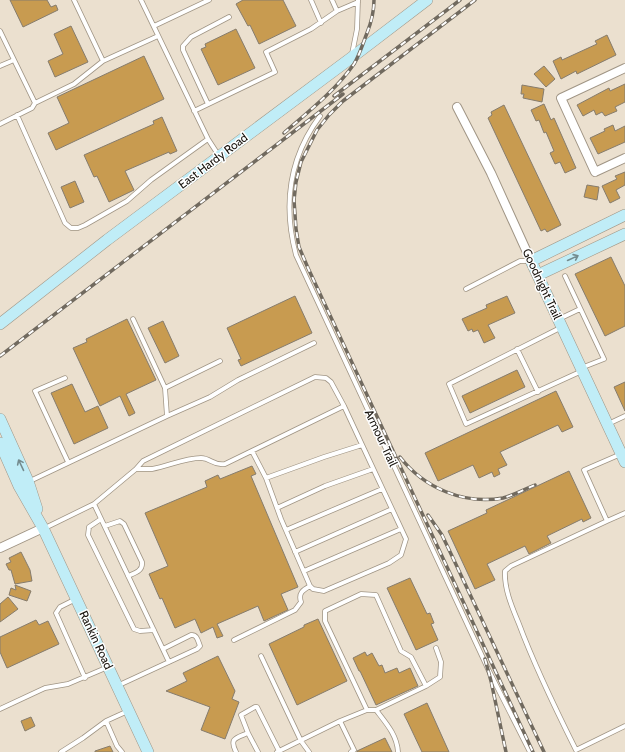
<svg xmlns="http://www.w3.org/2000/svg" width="625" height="752" viewBox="0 0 625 752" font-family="Cabin,sans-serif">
  <rect width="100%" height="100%" fill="#ebe0cf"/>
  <path fill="#c89b50" stroke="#867c6d" d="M10 0H47L51 7 56 5 58 10 23 27Z
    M243 0H283L296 26 259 44 250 25 248 26 236 4Z
    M71 26 88 62 55 77 48 61 63 54 54 34Z
    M236 29 255 68 218 85 201 49 206 47 205 44Z
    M607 35 616 55 577 74 576 71 561 79 553 61 561 57 562 60 597 44 595 41Z
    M144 56 164 99 56 150 48 133 69 123 57 97Z
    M544 66 555 79 546 87 534 74Z
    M625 84V102L615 107 617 111 605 116 602 112 596 115 594 110 583 116 577 105 609 88 610 91Z
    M522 85 544 89 542 102 523 98 524 94H521Z
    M544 104 551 120 554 118 576 168 565 173 560 162 555 164 550 153 554 151 546 132 544 133 539 120 536 121 531 110Z
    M504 105 561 225 547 232 545 229 541 231 488 118 492 115 491 112Z
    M162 117 177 151 170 154 169 152 125 171 134 190 109 202 97 176 94 177 84 155 154 124 153 121Z
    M613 125 615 131 625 126V142L598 154 590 138 605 131 604 129Z
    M625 172V185L616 190 620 198 610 203 602 186 617 179 615 176Z
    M75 181 84 202 70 208 61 187Z
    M587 185 599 187 597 200 584 197Z
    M611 257 625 286V326L605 336 575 274Z
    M295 296 312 333 241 366 238 360 241 359 227 328Z
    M507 296 515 313 488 325 495 338 484 343 478 330 473 332 472 329 468 331 462 319 487 308 486 305Z
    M127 319 156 380 126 394 135 413 129 416 120 396 100 406 73 348 87 342 86 339Z
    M163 321 179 356 165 363 148 328Z
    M517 370 525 387 470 413 462 396Z
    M625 382V411L614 387Z
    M72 384 85 412 98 406 108 428 74 444 51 393Z
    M556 391 573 427 562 432 558 425 500 452 507 465 498 469 500 474 494 477 492 472 479 478 473 465 438 481 425 453Z
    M252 466 256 474 251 476 298 587 281 594 288 610 264 621 258 606 217 624 223 636 217 638 213 627 201 633 195 619 175 628 162 598 160 599 149 574 168 566 145 513 207 487 205 481 218 475 220 479Z
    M569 471 591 518 583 522 582 519 547 536 551 543 529 554 525 546 487 564 495 580 475 589 448 531 487 513 486 510Z
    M21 552 30 570 32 581 15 584 11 570H9L6 564 11 562 9 558Z
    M410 578 427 614 430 613 434 623 431 624 438 640 416 650 387 588Z
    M15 585 31 591 27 601 9 595 11 588 16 590Z
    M8 597 18 609 0 622V604Z
    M318 619 347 681 297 705 269 644 304 627V625Z
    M36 620 39 625 48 621 59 644 7 668 0 652V637Z
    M365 652 367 656 372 653 379 666 382 665 385 673 397 668 399 673 410 668 418 686 376 705 360 671H359L353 658Z
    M218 656 235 691 232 699 239 702 225 739 201 730 210 707 166 691 187 681 183 673Z
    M427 703 449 752H422L404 714Z
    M31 717 35 726 25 731 21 721Z
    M385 738 392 752H357V751Z
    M110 746 113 752H95V751Z"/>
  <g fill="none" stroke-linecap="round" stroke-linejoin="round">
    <defs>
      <path id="lane" d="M74 0 103 61
        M141 0 208 139 219 156
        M311 0 321 23
        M332 0 337 11
        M154 26 209 0
        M0 31 35 103 32 108 0 124
        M352 54 357 29 358 0
        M0 66 14 60
        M35 103 74 84 103 61 158 36
        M208 104 183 50V46L191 37 229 17
        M194 111 275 72 266 52 311 29 337 11 358 2
        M17 115 65 223 71 228H78L85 225 127 201 151 180 208 139
        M320 116C289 158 283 206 296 255L489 671 530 752
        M565 276 604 359 581 368
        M466 289 520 261H531
        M559 319 580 309
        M560 328 449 384 466 424 582 371
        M517 349 538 392
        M65 378 35 391 68 462
        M165 388 220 361
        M167 416 210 397 238 380 314 343
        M608 424 625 416
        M252 451 266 478
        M621 454 584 470 607 521 625 513
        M136 469C141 469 147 469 152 469 169 466 184 458 201 458 211 458 213 466 225 464L344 406
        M30 481 167 416 165 388 133 319
        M94 504 169 662
        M277 508 325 486 373 469
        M101 519 89 527 88 535 134 629 140 631 154 630
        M607 521 511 566 505 571C504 589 512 607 519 624 535 667 555 708 576 750L625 726
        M105 526 120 521 124 524 142 562C143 571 135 573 128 576
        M45 528 94 504 136 469 143 461 315 377 326 378 331 382 344 406 406 539 401 555 389 563 324 591 313 589 310 586C303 590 298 593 301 602L295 610 234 640
        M286 530 382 489
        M295 552 392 509
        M304 571 401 529
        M310 586 281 519 266 478 324 457 362 445
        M76 599 60 607 56 613 85 678
        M261 656 301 741 309 752
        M117 686 197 649 200 646C198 641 197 634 191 635L163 649
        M0 709 45 688 68 684 108 667
        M367 710 325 621V611L361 594 376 595 401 651 411 657 426 686
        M376 710C386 723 397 735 398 752
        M106 721 117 746 122 752
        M340 721 354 750 351 752
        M248 733 258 752
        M61 752 83 738 106 721 128 711
        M236 752C229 738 236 738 248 733L241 715 255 707H257L279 751
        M277 752 340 721 367 710H376L426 686 440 677 441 662 436 648"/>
      <path id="street" d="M625 68 561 98 595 172 625 158
        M457 107 491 173 531 261
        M0 548 43 528"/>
      <path id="secondary" d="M625 215 531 261 625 462
        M538 275 625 234
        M0 324 107 240 351 58 427 0
        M0 419 28 481 37 509
        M0 443 19 486 43 528 148 752"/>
    </defs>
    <use href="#lane" stroke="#a09585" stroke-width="5.5"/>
    <use href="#street" stroke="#a09585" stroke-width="10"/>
    <use href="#secondary" stroke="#a09585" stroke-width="12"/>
    <use href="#lane" stroke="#fff" stroke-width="4"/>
    <use href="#street" stroke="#fff" stroke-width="8"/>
    <use href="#secondary" stroke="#c0edf7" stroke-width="11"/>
    <defs>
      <path id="rail" d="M475 0 343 101 329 115 317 130 301 162 296 182 294 200 296 229 299 247 308 268 533 752
        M334 96 460 0
        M284 133C308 112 336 90 354 64 360 54 363 43 367 33 371 23 374 11 374 0
        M0 356 343 94
        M400 457C424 488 464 505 503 498 514 495 525 489 535 485
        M428 515 442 535 452 556 544 752
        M485 659 491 681 506 752"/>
    </defs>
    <use href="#rail" stroke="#716a5f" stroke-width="3.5"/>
    <use href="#rail" stroke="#fff" stroke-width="2" stroke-dasharray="6" stroke-linecap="butt"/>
  </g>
  <defs><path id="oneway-shaft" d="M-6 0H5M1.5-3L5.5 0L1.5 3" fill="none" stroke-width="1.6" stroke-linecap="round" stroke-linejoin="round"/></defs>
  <g stroke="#748b8e">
    <use href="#oneway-shaft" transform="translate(573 258) rotate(-25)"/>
    <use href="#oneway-shaft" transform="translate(21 465) rotate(-115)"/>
  </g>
  <g text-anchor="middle" stroke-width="3" stroke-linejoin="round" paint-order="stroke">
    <g font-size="12" fill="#17130d" stroke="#fff">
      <text transform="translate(213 161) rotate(-37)" y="4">East Hardy Road</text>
      <text transform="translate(542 284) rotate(65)" y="4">Goodnight Trail</text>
      <text transform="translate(381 438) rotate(65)" y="4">Armour Trail</text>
      <text transform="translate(96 640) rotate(65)" y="4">Rankin Road</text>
    </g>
  </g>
</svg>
